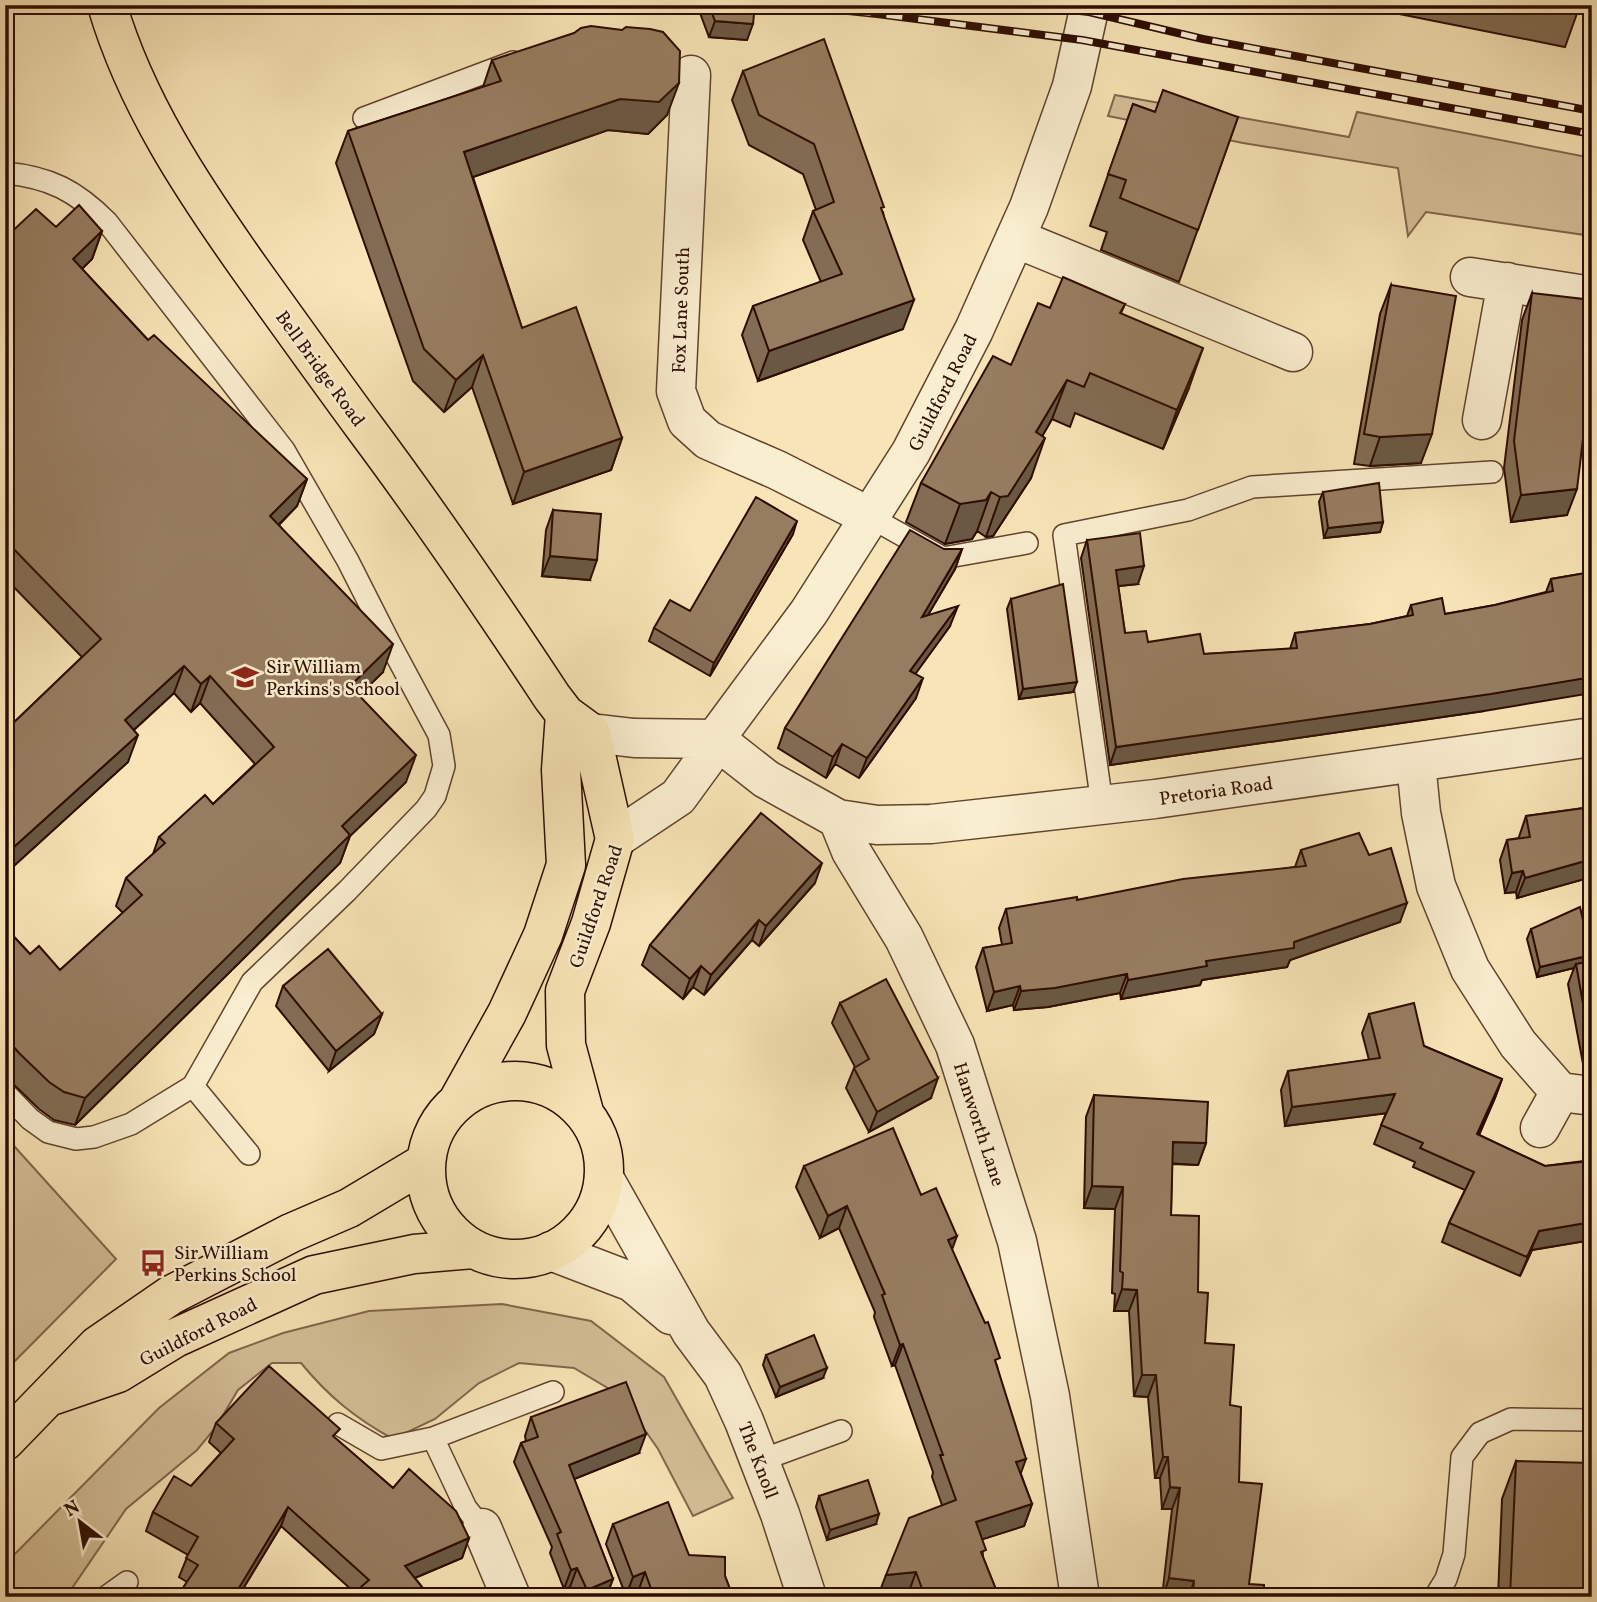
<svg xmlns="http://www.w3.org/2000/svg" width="1597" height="1602" viewBox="0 0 1597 1602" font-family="Vollkorn,serif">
  <rect width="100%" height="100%" fill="#f8e5b7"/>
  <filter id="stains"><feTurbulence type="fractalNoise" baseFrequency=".00286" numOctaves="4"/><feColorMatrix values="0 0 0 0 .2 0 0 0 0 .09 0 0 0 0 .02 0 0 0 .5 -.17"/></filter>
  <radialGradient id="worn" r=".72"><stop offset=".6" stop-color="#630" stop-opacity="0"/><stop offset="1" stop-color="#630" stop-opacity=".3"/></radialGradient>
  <path fill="#d5c098" stroke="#81664c" stroke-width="2" d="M1115 95 1349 137 1357 112 1592 158V236L1426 212 1408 236 1398 168 1243 143 1108 116Z
    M5 1136 116 1259 5 1371Z
    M502 1304 591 1321 664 1377 733 1498 693 1516 658 1449 621 1396 574 1368 519 1363 479 1383 435 1419 393 1439C355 1418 328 1396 301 1363H272L238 1390 216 1427 197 1450 126 1509 66 1597H5V1564L159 1408 229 1353 283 1333 369 1311Z"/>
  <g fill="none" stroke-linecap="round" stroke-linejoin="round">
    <defs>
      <path id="service" d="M364 118 513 62
        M5 173C50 177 76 191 107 222L284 450 348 561 389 642 439 735 444 766 435 796 426 809 347 891 252 982 193 1086 131 1124 94 1137 76 1139 48 1132 30 1119 5 1093
        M870 517 943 558 1027 543
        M1102 804 1064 535 1188 510 1252 487 1492 472
        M193 1086 249 1154
        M338 1424 381 1449 433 1438 553 1392
        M433 1438 466 1508 482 1528
        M759 1461 841 1431
        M106 1597 127 1582
        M1435 1597 1446 1579 1454 1554 1462 1457 1480 1433 1511 1419 1592 1420"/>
      <path id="minor" d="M691 75 676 391 687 421 708 440 777 470 870 517
        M1015 238 1293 352
        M1470 277 1592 296
        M1482 420 1507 282
        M591 733 634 738 715 739
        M715 739 766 779 838 819 851 851 904 938 955 1045 1017 1241 1050 1396 1080 1597
        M1416 763 1421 813 1436 886 1470 969 1518 1044 1560 1092
        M838 819 877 825 931 824 1155 799 1592 737
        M615 839 678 797 705 760 715 739 809 612 911 452 974 330 1029 207 1072 86 1090 5
        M1540 1128 1560 1092 1592 1096
        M604 1178 691 1332 723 1375 744 1421 780 1514 807 1597
        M551 1251 632 1282 671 1315
        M482 1528 511 1597"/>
      <path id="primary" d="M107 5C136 103 192 187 250 269 288 322 326 375 365 428 430 515 492 606 552 697L565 714 591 733 615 839 591 923 565 991 566 1045 584 1112
        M426 1170a89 89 0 1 1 178 0a89 89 0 1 1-178 0Z
        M458 1101 507 1013 543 935 566 865 561 770 565 714
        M54 1395 118 1373 175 1338 314 1275 414 1254 473 1249
        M5 1441 97 1346 171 1295 291 1233 349 1208 426 1162"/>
    </defs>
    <use href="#service" stroke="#60432e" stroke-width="24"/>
    <use href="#minor" stroke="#60432e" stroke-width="41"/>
    <use href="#primary" stroke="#2d0d01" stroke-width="41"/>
    <use href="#service" stroke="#faeed0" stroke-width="21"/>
    <use href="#minor" stroke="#faeed0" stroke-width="38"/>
    <use href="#primary" stroke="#f8e5b7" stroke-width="38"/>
    <defs>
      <path id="rail" d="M791 5 877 14 1082 40 1592 134
        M1024 5 1089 12 1203 39 1592 111"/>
    </defs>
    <use href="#rail" stroke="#2d0d01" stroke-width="8"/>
    <use href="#rail" stroke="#faeed0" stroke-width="5" stroke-dasharray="16" stroke-linecap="butt"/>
  </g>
  <path fill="#826c53" stroke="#2d0d01" stroke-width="2" d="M697 5H755L747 40 709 37Z
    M1354 5H1580L1565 47Z
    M492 60 667 115 648 134 608 130 473 177 522 328 622 438 611 470 513 504 472 387 444 412 413 381 336 163 348 131 483 87Z
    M743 71 883 212 903 329 758 381 742 335 753 306 821 282 803 240 813 211 816 210 803 174 749 145 732 100Z
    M1133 104 1155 112 1238 117 1179 282 1101 250 1107 232 1090 226Z
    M56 227 102 231 92 259 82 269 148 340 307 479 297 506 279 525 383 672 359 695 406 782 350 836 340 863 75 1125 54 1120 39 1109 5 1076V927L30 954 60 970 123 913 116 906 126 878 153 854 159 837 213 804 255 764 200 703 191 712 174 693 134 730 128 762 5 874V731L82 657 5 578V238Z
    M1391 285 1421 463 1370 466 1354 464 1380 314Z
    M1532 293 1567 515 1511 522 1504 468 1522 320Z
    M1125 304 1121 313 1189 388 1163 449 1075 413 1070 427 1052 419 1042 436 1031 478 993 536 986 537 977 531 972 539 945 544 906 522 921 483 1011 365 1050 308Z
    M1323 492 1383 522 1380 532 1324 538 1319 502Z
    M553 510 590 580 542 576 546 530Z
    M793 534 710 676 649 641 654 628 690 611Z
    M1087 540 1138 584 1118 586 1125 633 1148 642 1204 654 1290 649 1295 633 1370 624 1407 616 1411 605 1445 614 1495 605 1546 592 1551 579 1592 572 1484 711 1110 765 1081 558Z
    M944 549H962L955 569 928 615 950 626 915 674 916 698 859 778 835 764 826 778 778 748 785 728Z
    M1011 599 1073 692 1019 699 1007 609Z
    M1592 807V888L1588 878 1517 898 1516 892 1505 893 1500 860 1507 840 1519 838V837L1526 816Z
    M1301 850 1369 855 1400 922 1290 960 1287 967 1202 980 1200 985 1121 999 1120 993 1048 1007 1014 1010 1013 1005 987 1011 976 967 983 948 1002 945 999 928 1006 909 1077 900 1295 867Z
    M815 883 759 946 752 940 704 995 693 987 683 999 642 965 650 945Z
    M1531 929 1591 955 1589 961H1592V1068L1584 1069 1568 984 1574 968 1537 977 1527 939Z
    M283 986 382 1014 374 1034 329 1071 276 1006Z
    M840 1003 931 1098 869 1132 846 1088 854 1068 855 1067 832 1023Z
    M1369 1014 1424 1046 1502 1079 1495 1098 1479 1135 1545 1166 1584 1161 1588 1151 1592 1150V1240L1532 1250 1520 1276 1442 1242 1449 1223 1465 1190 1413 1167 1415 1162 1374 1144 1386 1113 1285 1126 1281 1090 1288 1071 1369 1060 1362 1033Z
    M1094 1095 1206 1143 1198 1165 1172 1164 1171 1215 1198 1292 1205 1343 1230 1405 1249 1584 1264 1597H1162L1172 1509H1162L1160 1478H1155L1148 1397 1134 1396 1129 1311H1114L1115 1294 1112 1293 1115 1209 1084 1208 1086 1117Z
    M804 1166 921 1195 952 1250 997 1366 1021 1474 1032 1504 1024 1526 982 1539 983 1557 999 1597H909L908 1594 878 1596 942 1505 932 1477 933 1472 895 1365 892 1366 874 1317 875 1312 839 1228 820 1238 796 1187Z
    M766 1355 823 1378 776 1397 763 1365Z
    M531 1417 639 1453 574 1479 613 1579 606 1597H575L570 1587 564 1589 550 1553 552 1547 514 1462 521 1443 526 1441 525 1436Z
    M216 1423 336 1439 393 1488 469 1538 462 1558 415 1578 430 1597H352L354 1592 281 1526 238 1597H177L187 1582 179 1577 188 1555 146 1531 153 1512 191 1486 221 1453 209 1442Z
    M1516 1461 1592 1597H1498L1502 1499Z
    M819 1496 876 1524 827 1540 816 1507Z
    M613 1524 689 1555 725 1576 733 1597H640L638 1592 626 1596 606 1544Z"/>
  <path fill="#6a5843" stroke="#2d0d01" stroke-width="2" d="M715 21 753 24 747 40 709 37Z
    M679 83 667 115 648 134 608 130 453 184 464 152 620 99Z
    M102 231 92 259 63 287 73 259Z
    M914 300 903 329 758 381 769 351Z
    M1203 348 1189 388 1163 449 1177 410Z
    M483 355 472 387 444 412 456 380Z
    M1067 380 1052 419 1022 472 1036 432Z
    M1432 434 1421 463 1370 466 1380 437Z
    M622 438 611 470 513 504 524 472Z
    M1045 438 1031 478 993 536 986 537 1000 497Z
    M307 479 297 506 260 543 270 516Z
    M1577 489 1567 515 1511 522 1521 495Z
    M991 492 977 531 972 539 945 544 960 504Z
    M797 521 793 534 710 676 714 663Z
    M1383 522 1380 532 1324 538 1328 528Z
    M962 549 955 569 915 637 922 617Z
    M550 556 597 560 590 580 542 576Z
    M1144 566 1138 584 1109 587 1116 570Z
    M958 606 950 626 903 691 910 671Z
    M393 644 383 672 340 714 350 686Z
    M184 666 174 693 115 747 125 720Z
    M210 676 200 703 191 712 201 684Z
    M1592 677V693L1484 711 1110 765 1116 747Z
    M923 678 916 698 859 778 867 758Z
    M1077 682 1073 692 1019 699 1023 689Z
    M138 735 128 762 5 874V855Z
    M842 744 835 764 826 778 833 757Z
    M416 755 406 782 350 836 340 863 75 1125 85 1098 342 826Z
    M1592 859V868L1588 878 1517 898 1525 878Z
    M822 863 815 883 759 946 766 926Z
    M1523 871 1516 892 1505 893 1512 873Z
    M1407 903 1400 922 1290 960 1287 967 1202 980 1200 985 1121 999 1128 980 1206 961 1294 942Z
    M759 920 752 940 704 995 711 975Z
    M1591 955 1588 965 1576 964 1574 968 1537 977 1540 967Z
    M701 966 693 987 683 999 690 979Z
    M1127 974 1120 993 1048 1007 1014 1010 1021 991Z
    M1020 986 1013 1005 987 1011 994 992Z
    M382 1014 374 1034 329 1071 336 1051Z
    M1591 1049 1592 1068 1584 1069Z
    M938 1078 931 1098 869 1132 877 1112Z
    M1502 1079 1495 1098 1471 1153 1477 1134Z
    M1395 1094 1388 1113 1285 1126 1292 1107Z
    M1173 1142 1206 1143 1198 1165 1165 1163Z
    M1092 1186 1123 1187 1115 1209 1084 1208Z
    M847 1206 839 1228 820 1238 828 1216Z
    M1592 1222V1240L1532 1250 1520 1276 1539 1231Z
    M957 1236 949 1258 948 1240Z
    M1122 1289 1137 1290 1129 1311H1114Z
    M903 1344 895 1365 892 1366 900 1345Z
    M827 1368 823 1378 776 1397 780 1387Z
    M1142 1375H1156L1148 1397 1134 1396Z
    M646 1434 639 1453 562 1484 569 1465Z
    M1163 1457H1168L1160 1478H1155Z
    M1026 1459 1018 1481 1016 1462Z
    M1170 1487 1180 1488 1172 1509H1162Z
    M1032 1504 1024 1526 968 1544 976 1522Z
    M288 1507 281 1526 238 1597H233Z
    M879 1514 876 1524 827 1540 830 1530Z
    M469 1538 462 1558 398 1585 405 1566Z
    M577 1568 570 1587 564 1589 571 1570Z
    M645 1572 638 1592 626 1596 633 1577Z
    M916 1572 908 1594 878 1596 886 1575Z
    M1169 1578 1194 1581 1189 1597H1163Z
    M613 1579 606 1597H584L587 1590Z"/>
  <path fill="#977d60" stroke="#2d0d01" stroke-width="2" d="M709 5H755L753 24 715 21Z
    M1557 5H1580L1579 10Z
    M591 26 622 30 626 27 650 29 663 32 680 51 679 83 659 102 620 99 464 152 522 328 576 307 622 438 524 472 483 355 456 380 424 349 348 131 501 81 492 60 574 33 581 28Z
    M824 39 884 207 881 208 914 300 769 351 753 306 842 274 813 211 834 202 814 144 759 115 743 71Z
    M1163 90 1238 117 1198 230 1120 198 1126 180 1108 174 1133 104 1155 112Z
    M79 205 102 231 73 259 148 340 154 335 307 479 270 516 393 644 350 686 416 755 342 826 350 835 85 1098 64 1092 49 1082 19 1053 5 1037V927L30 954 39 946 60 970 142 895 126 878 165 843 159 837 205 795 213 804 274 747 210 676 201 684 184 666 125 720 138 735 5 855V731L101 639 5 540V238L36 209 56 227Z
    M1063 277 1125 304 1120 313 1203 348 1177 410 1090 373 1084 387 1067 380 1036 432 1045 438 1008 496 1000 497 991 492 986 500 960 504 921 483 993 356 1011 365 1038 303 1050 308Z
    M1391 285 1456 296 1432 434 1380 437 1364 434Z
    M1532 293 1592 300V364L1577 489 1521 495 1514 441Z
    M1379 483 1383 522 1328 528 1323 492Z
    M756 497 797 521 714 663 654 628 670 600 690 611Z
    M553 510 601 514 597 560 550 556Z
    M910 530 944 549H962L922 617 958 606 910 671 923 678 867 758 842 744 833 757 785 728Z
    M1140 533 1144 566 1116 570 1125 633 1146 631 1148 642 1200 634 1204 654 1297 648 1295 633 1370 624 1413 615 1411 605 1442 598 1445 614 1495 605 1553 591 1551 579 1592 572V677L1491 694 1116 747 1087 540Z
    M1063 584 1077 682 1023 689 1011 599Z
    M1592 807V859L1525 878 1523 871 1512 873 1507 840 1530 837 1526 816Z
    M761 813 822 863 766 926 759 920 711 975 701 966 690 979 650 945Z
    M1359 833 1369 855 1391 848 1407 903 1294 942V948L1206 961 1207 966 1128 980 1127 974 1055 988 1021 991 1020 986 994 992 983 948 1012 943 1006 909 1077 897V900L1183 879 1306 866 1301 850Z
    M1580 907 1591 955 1540 967 1531 929Z
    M328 949 382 1014 336 1051 283 986Z
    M1592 961V1049H1591L1576 964Z
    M886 979 938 1078 877 1112 854 1068 869 1059 840 1003Z
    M1414 1003 1424 1046 1502 1079 1477 1134 1545 1166 1589 1161 1588 1151 1592 1150V1222L1539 1231 1527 1257 1449 1223 1474 1172 1420 1148 1423 1143 1381 1125 1395 1094 1292 1107 1288 1071 1380 1058 1369 1014Z
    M1094 1095 1208 1102 1206 1143 1173 1142 1171 1215 1199 1216 1198 1292 1208 1293 1205 1343 1234 1345 1230 1405 1241 1407 1239 1482 1262 1484 1249 1584 1264 1585V1597H1193L1194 1581 1169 1578 1180 1488 1170 1487 1168 1457H1163L1156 1375H1142L1137 1290 1122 1289 1123 1273 1120 1271 1123 1187 1092 1186Z
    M893 1128 921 1195 936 1188 957 1236 948 1240 985 1323 988 1322 1000 1358 995 1360 1026 1459 1016 1462 1032 1504 976 1522 986 1550 981 1552 999 1597H925L916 1572 886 1575 909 1518 956 1500 940 1455H943L903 1344 900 1345 882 1295 885 1294 847 1206 828 1216 804 1166Z
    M814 1335 827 1368 780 1387 766 1355Z
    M269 1366 340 1429 333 1436 393 1488 409 1469 456 1511 469 1538 405 1566 430 1597H355L353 1594 369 1580 288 1507 234 1596 235 1597H177L198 1565 186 1558 198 1537 153 1512 174 1476 191 1486 234 1439 216 1423Z
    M626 1382 646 1434 569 1465 613 1579 587 1590 577 1568 571 1570 557 1534 561 1532 521 1443 538 1437 531 1417Z
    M1516 1461 1592 1463V1597H1510Z
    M868 1480 879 1514 830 1530 819 1496Z
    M668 1502 689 1555 725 1557V1576L733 1597H654L645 1572 633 1577 613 1524Z"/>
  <defs>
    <symbol id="school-bare" viewBox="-9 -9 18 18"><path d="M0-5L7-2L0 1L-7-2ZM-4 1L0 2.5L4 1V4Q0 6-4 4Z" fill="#8f2418" stroke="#faeed0" stroke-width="2.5" paint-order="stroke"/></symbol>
    <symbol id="bus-bare" viewBox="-9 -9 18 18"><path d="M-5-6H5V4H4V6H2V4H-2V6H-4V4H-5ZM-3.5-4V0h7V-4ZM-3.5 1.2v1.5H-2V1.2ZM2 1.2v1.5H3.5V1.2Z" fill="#8f2418" stroke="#faeed0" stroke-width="2.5" paint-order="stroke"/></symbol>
  </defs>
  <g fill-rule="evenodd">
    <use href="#school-bare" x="226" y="658" width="38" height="38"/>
    <use href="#bus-bare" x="134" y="1244" width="38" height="38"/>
  </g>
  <g text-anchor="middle" stroke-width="5" stroke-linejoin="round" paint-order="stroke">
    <g font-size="19" fill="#2d0d01" stroke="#faeed0">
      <text transform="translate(680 310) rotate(-88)" y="7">Fox Lane South</text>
      <text transform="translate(321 368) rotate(54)" y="7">Bell Bridge Road</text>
      <text transform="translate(942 392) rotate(-63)" y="7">Guildford Road</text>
      <text transform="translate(1216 790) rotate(-8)" y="7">Pretoria Road</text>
      <text transform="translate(595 906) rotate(-71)" y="7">Guildford Road</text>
      <text transform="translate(980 1124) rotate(72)" y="7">Hanworth Lane</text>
      <text transform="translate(198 1331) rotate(-27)" y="7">Guildford Road</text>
      <text transform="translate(759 1460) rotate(69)" y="7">The Knoll</text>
    </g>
    <g font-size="19" fill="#2d0d01" stroke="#faeed0" text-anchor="start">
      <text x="266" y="673">Sir William<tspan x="266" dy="22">Perkins's School</tspan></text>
      <text x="174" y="1259">Sir William<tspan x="174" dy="22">Perkins School</tspan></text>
    </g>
  </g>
  <rect width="1597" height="1602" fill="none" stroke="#f8e5b7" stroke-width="28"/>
  <rect x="7" y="7" width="1583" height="1588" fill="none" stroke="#2d0d01" stroke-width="3.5"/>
  <rect x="14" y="14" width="1569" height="1574" fill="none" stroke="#2d0d01" stroke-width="2"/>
  <g transform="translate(80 1522) rotate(329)" stroke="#faeed0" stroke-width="5" paint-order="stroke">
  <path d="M0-5L12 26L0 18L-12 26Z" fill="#2d0d01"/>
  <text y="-10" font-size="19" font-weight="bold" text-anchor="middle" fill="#2d0d01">N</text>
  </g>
  <rect width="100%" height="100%" filter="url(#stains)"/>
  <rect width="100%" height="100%" fill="url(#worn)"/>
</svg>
